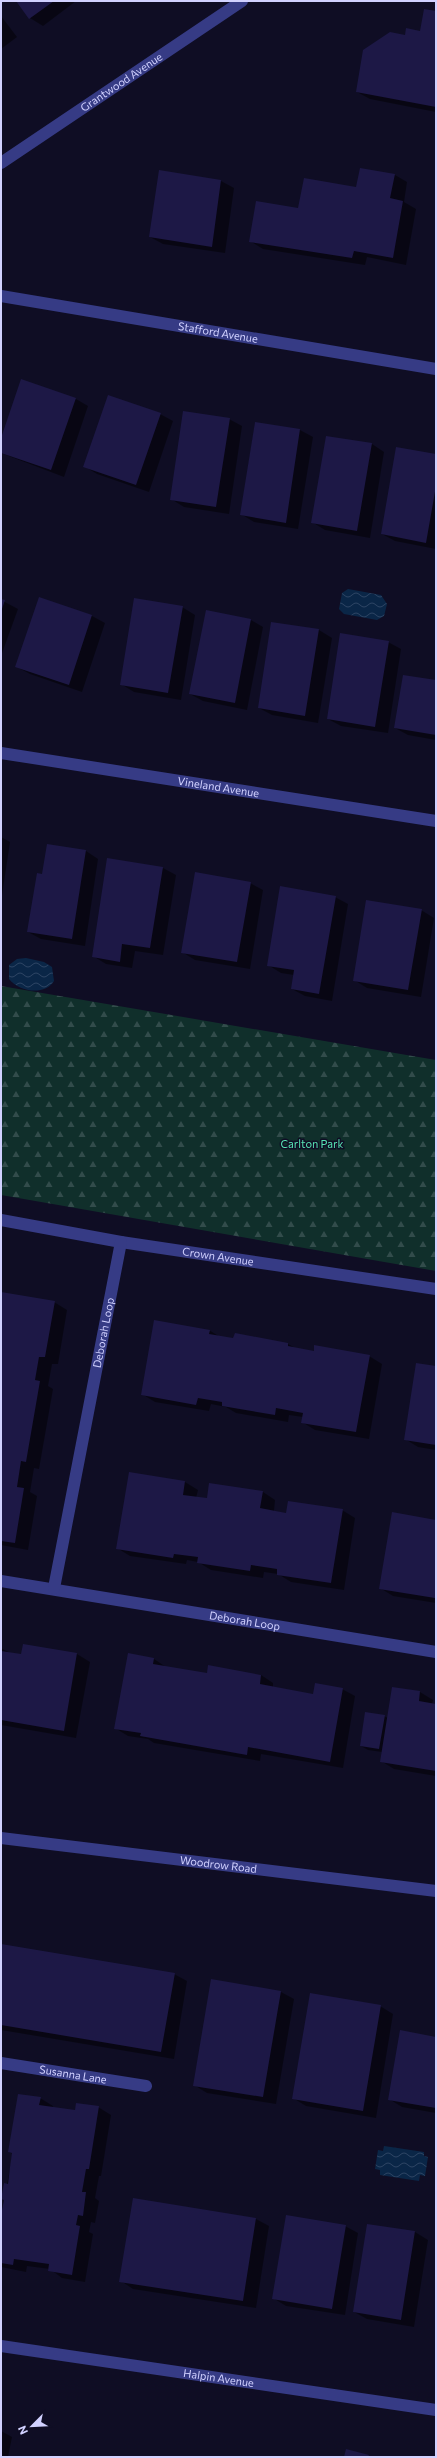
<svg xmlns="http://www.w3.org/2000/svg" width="437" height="2458" viewBox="0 0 437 2458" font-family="Commissioner,sans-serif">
  <defs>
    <pattern id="forest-firs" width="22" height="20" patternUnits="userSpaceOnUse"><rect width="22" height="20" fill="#102f2b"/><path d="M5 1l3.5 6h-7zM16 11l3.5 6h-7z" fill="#324c4b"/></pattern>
    <pattern id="water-waves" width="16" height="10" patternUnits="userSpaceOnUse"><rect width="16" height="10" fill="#0a2647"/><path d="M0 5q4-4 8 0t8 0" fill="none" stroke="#2d4463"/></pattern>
  </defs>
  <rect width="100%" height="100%" fill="#0f0d24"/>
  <path fill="url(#forest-firs)" d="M1 986 436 1060V1271L1 1195Z"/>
  <path fill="url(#water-waves)" d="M348 589 381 595 387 604 384 616 377 620 344 614 339 609 342 593Z
    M26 958 44 962 52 967 54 981C45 996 19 992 9 979V965L17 959Z
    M384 2146 424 2152V2156L428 2157 425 2176 420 2175 419 2181 380 2175V2170L375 2169 378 2150 383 2151Z"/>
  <path fill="#0007" d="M18 1H76L43 26 30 18Z
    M436 12V112L370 99 357 92 406 36 421 32Z
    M1 16 17 37 1 49Z
    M160 171 221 181 234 188 225 253 163 244 150 237Z
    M395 175 407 182 404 202 416 209 406 265 367 257 365 265 263 249 250 241 299 210Z
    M76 399 88 406 64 477 1 453V441Z
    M160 414 173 421 149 492 97 474 84 466Z
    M229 419 242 426 229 514 184 507 171 499Z
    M255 423 300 430 313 437 298 529 254 522 241 514Z
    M372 444 384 452 370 538 325 530 312 522Z
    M436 455V549L395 541 382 534Z
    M40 598 92 616 105 623 82 692 30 674 17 667Z
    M1 600 18 609 1 656Z
    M182 607 195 615 181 700 134 692 121 684Z
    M251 620 263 627 247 710 203 701 190 694Z
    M272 623 319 630 332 638 318 723 272 715 259 708Z
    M388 642 401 649 388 733 341 726 328 719Z
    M436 681V740L408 735 395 728Z
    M1 837 10 842 1 902Z
    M86 851 98 859 85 946 41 939 28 932 43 875Z
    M163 868 176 875 163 955 135 951 132 968 106 964 93 956Z
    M250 883 263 890 250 969 195 960 182 952Z
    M335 897 348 904 332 1001 305 996 292 989 294 975 281 973 268 965Z
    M421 910 434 918 421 997 367 988 354 980Z
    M1 1293 54 1302 67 1310 58 1364H52L48 1386 53 1389 39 1469 34 1468 30 1492 37 1496 28 1550 1 1545Z
    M209 1330 220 1337 288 1344 297 1349 315 1352 369 1356 382 1364 369 1439 315 1430 302 1422 303 1417 289 1415 288 1422 236 1413 226 1407 211 1404 209 1411 155 1402 142 1394Z
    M436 1367V1450L418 1447 405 1439Z
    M185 1482 198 1490 196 1498 208 1499 263 1492 275 1500 274 1511 287 1514 342 1510 355 1518 344 1590 291 1582 278 1574 264 1572 263 1578 211 1570 198 1562 187 1560 186 1564 130 1556 117 1548Z
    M393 1514 436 1521V1603L393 1596 380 1588Z
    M23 1645 77 1654 90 1662 76 1738 1 1725V1648L10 1653 22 1655Z
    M154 1659 166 1667 208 1674 261 1675 273 1683V1688L314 1695 342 1689 355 1696 343 1768 261 1754 260 1761 154 1743 148 1739 128 1736 115 1728Z
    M393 1688 420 1692 433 1700 432 1704 436 1705V1776L394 1769 381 1761 382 1752 368 1750 361 1746 384 1716 388 1718Z
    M1 1945 174 1974 187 1981 174 2059 1 2030Z
    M212 1980 281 1992 294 1999 276 2104 207 2093 194 2085Z
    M380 2006 393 2014 376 2118 306 2106 293 2098Z
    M436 2038V2113L402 2107 389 2099Z
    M40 2098 53 2106V2108L76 2112 98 2107 111 2115 101 2176H99L95 2198 99 2201 95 2223 91 2222 89 2232 93 2234 85 2282 62 2278 50 2269 27 2266 26 2272 1 2267V2215L13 2154 9 2152Z
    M256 2219 269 2226 256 2308 133 2289 121 2281Z
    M368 2225 415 2232 428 2240 414 2327 367 2319 354 2312Z
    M345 2226 358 2233 345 2315 286 2306 273 2298Z
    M1 2431 12 2437 8 2457H1Z"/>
  <path fill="#1d1846" d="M16 1H54L29 19Z
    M424 9 436 11V107L356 92 363 50 390 32 405 35 406 28 420 31Z
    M360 168 395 174 390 198 403 201 393 258 354 251 352 258 249 242 256 201 298 208 304 178 356 187Z
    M159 170 221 180 212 247 149 237Z
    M21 379 76 398 51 470 1 453V438Z
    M108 395 161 413 136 485 83 467Z
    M183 411 230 418 216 507 170 500Z
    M255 422 300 429 286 523 240 515Z
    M326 436 372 443 357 531 311 523Z
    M396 447 436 454V486L426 543 381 534Z
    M39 597 92 615 69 685 15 667Z
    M134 598 183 606 168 693 120 685Z
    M1 599 5 600 1 612Z
    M206 610 251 619 235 703 189 694Z
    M271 622 319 629 305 716 258 708Z
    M340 633 389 641 375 727 327 719Z
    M403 675 436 680V735L394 728Z
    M47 844 86 850 72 939 27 932 37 873 42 874Z
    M107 858 163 867 150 948 122 944 120 962 92 957Z
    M195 872 251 882 237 962 181 953Z
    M280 886 336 896 319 994 291 989 294 970 267 966Z
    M366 900 422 909 408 990 353 981Z
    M1 1292 55 1301 45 1357H39L35 1380 40 1381 26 1462 21 1461 17 1487 24 1488 15 1543 1 1541Z
    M154 1320 210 1330 209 1334 233 1338 235 1333 288 1343V1346L314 1351V1345L370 1355 356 1432 301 1423 303 1413 276 1408 275 1415 222 1406V1402L198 1398 196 1405 141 1395Z
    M416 1363 436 1366V1445L404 1440Z
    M129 1472 185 1481 183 1495 207 1498 209 1483 263 1491 260 1508 286 1513 288 1501 343 1509 331 1583 277 1575V1569L251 1565 250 1571 197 1563 198 1557 174 1554 173 1558 116 1549Z
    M392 1512 436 1520 435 1598 379 1589Z
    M23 1644 77 1653 64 1731 1 1720V1651L21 1654Z
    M128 1653 154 1658 153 1664 207 1673 208 1665 261 1675 260 1684 313 1694 315 1683 343 1688 330 1762 248 1747 247 1755 140 1736 141 1733 114 1729Z
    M392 1687 420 1691 419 1701 436 1704V1771L380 1762Z
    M365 1712 385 1715 379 1749 360 1746Z
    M1 1944 175 1973 161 2052 1 2025Z
    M211 1979 281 1991 263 2097 193 2086Z
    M310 1993 381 2005 363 2111 292 2099Z
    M400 2030 436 2037V2108L388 2100Z
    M18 2094 41 2097 39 2105 75 2110 76 2103 99 2106 89 2169H86L82 2192H86L83 2216 78 2215 76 2225 80 2226 72 2275 48 2271 49 2264 14 2259 13 2265 1 2263V2214L4 2200 1 2199 4 2183 8 2184 10 2167 12 2153 8 2152Z
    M133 2198 256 2218 243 2301 119 2282Z
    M286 2215 346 2225 332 2309 272 2299Z
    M367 2224 415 2231 401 2320 353 2312Z
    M346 2449 369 2455 368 2457H344Z"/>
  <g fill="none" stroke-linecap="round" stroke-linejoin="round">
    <g stroke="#363b85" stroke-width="12">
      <path id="s1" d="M1 163 242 1"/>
      <path id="s2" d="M1 296 436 369"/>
      <path id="s3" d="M1 753 436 821"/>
      <path id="s4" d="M1 1220 121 1242 436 1289"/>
      <path id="s5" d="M1 1581 436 1652"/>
      <path id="s6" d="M54 1588 121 1242"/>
      <path id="s7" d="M1 1838 436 1891"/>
      <path id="s8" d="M1 2063 146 2086"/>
      <path id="s9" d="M1 2346 436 2410"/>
    </g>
  </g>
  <g text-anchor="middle" stroke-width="3" stroke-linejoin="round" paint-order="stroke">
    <g font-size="11" fill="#d1d1ff" stroke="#0f0d24">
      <text dy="4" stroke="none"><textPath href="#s1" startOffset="145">Grantwood Avenue</textPath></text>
      <text dy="4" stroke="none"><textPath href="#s2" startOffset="220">Stafford Avenue</textPath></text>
      <text dy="4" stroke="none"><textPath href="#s3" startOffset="220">Vineland Avenue</textPath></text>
      <text dy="4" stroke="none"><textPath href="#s4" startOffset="220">Crown Avenue</textPath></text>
      <text dy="4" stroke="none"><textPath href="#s6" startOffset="260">Deborah Loop</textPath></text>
      <text dy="4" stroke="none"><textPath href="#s5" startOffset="247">Deborah Loop</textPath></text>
      <text dy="4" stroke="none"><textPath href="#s7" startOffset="219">Woodrow Road</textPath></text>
      <text dy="4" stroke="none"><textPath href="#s8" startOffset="73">Susanna Lane</textPath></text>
      <text dy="4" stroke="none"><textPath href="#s9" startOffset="220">Halpin Avenue</textPath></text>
    </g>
    <g font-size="11" fill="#57e4b4" stroke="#0f0d24">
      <text x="312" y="1148">Carlton Park</text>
    </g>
  </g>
  <rect width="437" height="2458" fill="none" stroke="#d1d1ff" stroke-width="4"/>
  <g transform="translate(32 2426) rotate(246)" stroke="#0f0d24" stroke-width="3" paint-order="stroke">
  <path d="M0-3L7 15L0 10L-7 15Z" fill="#d1d1ff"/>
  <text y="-6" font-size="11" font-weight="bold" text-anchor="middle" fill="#d1d1ff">N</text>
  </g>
</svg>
